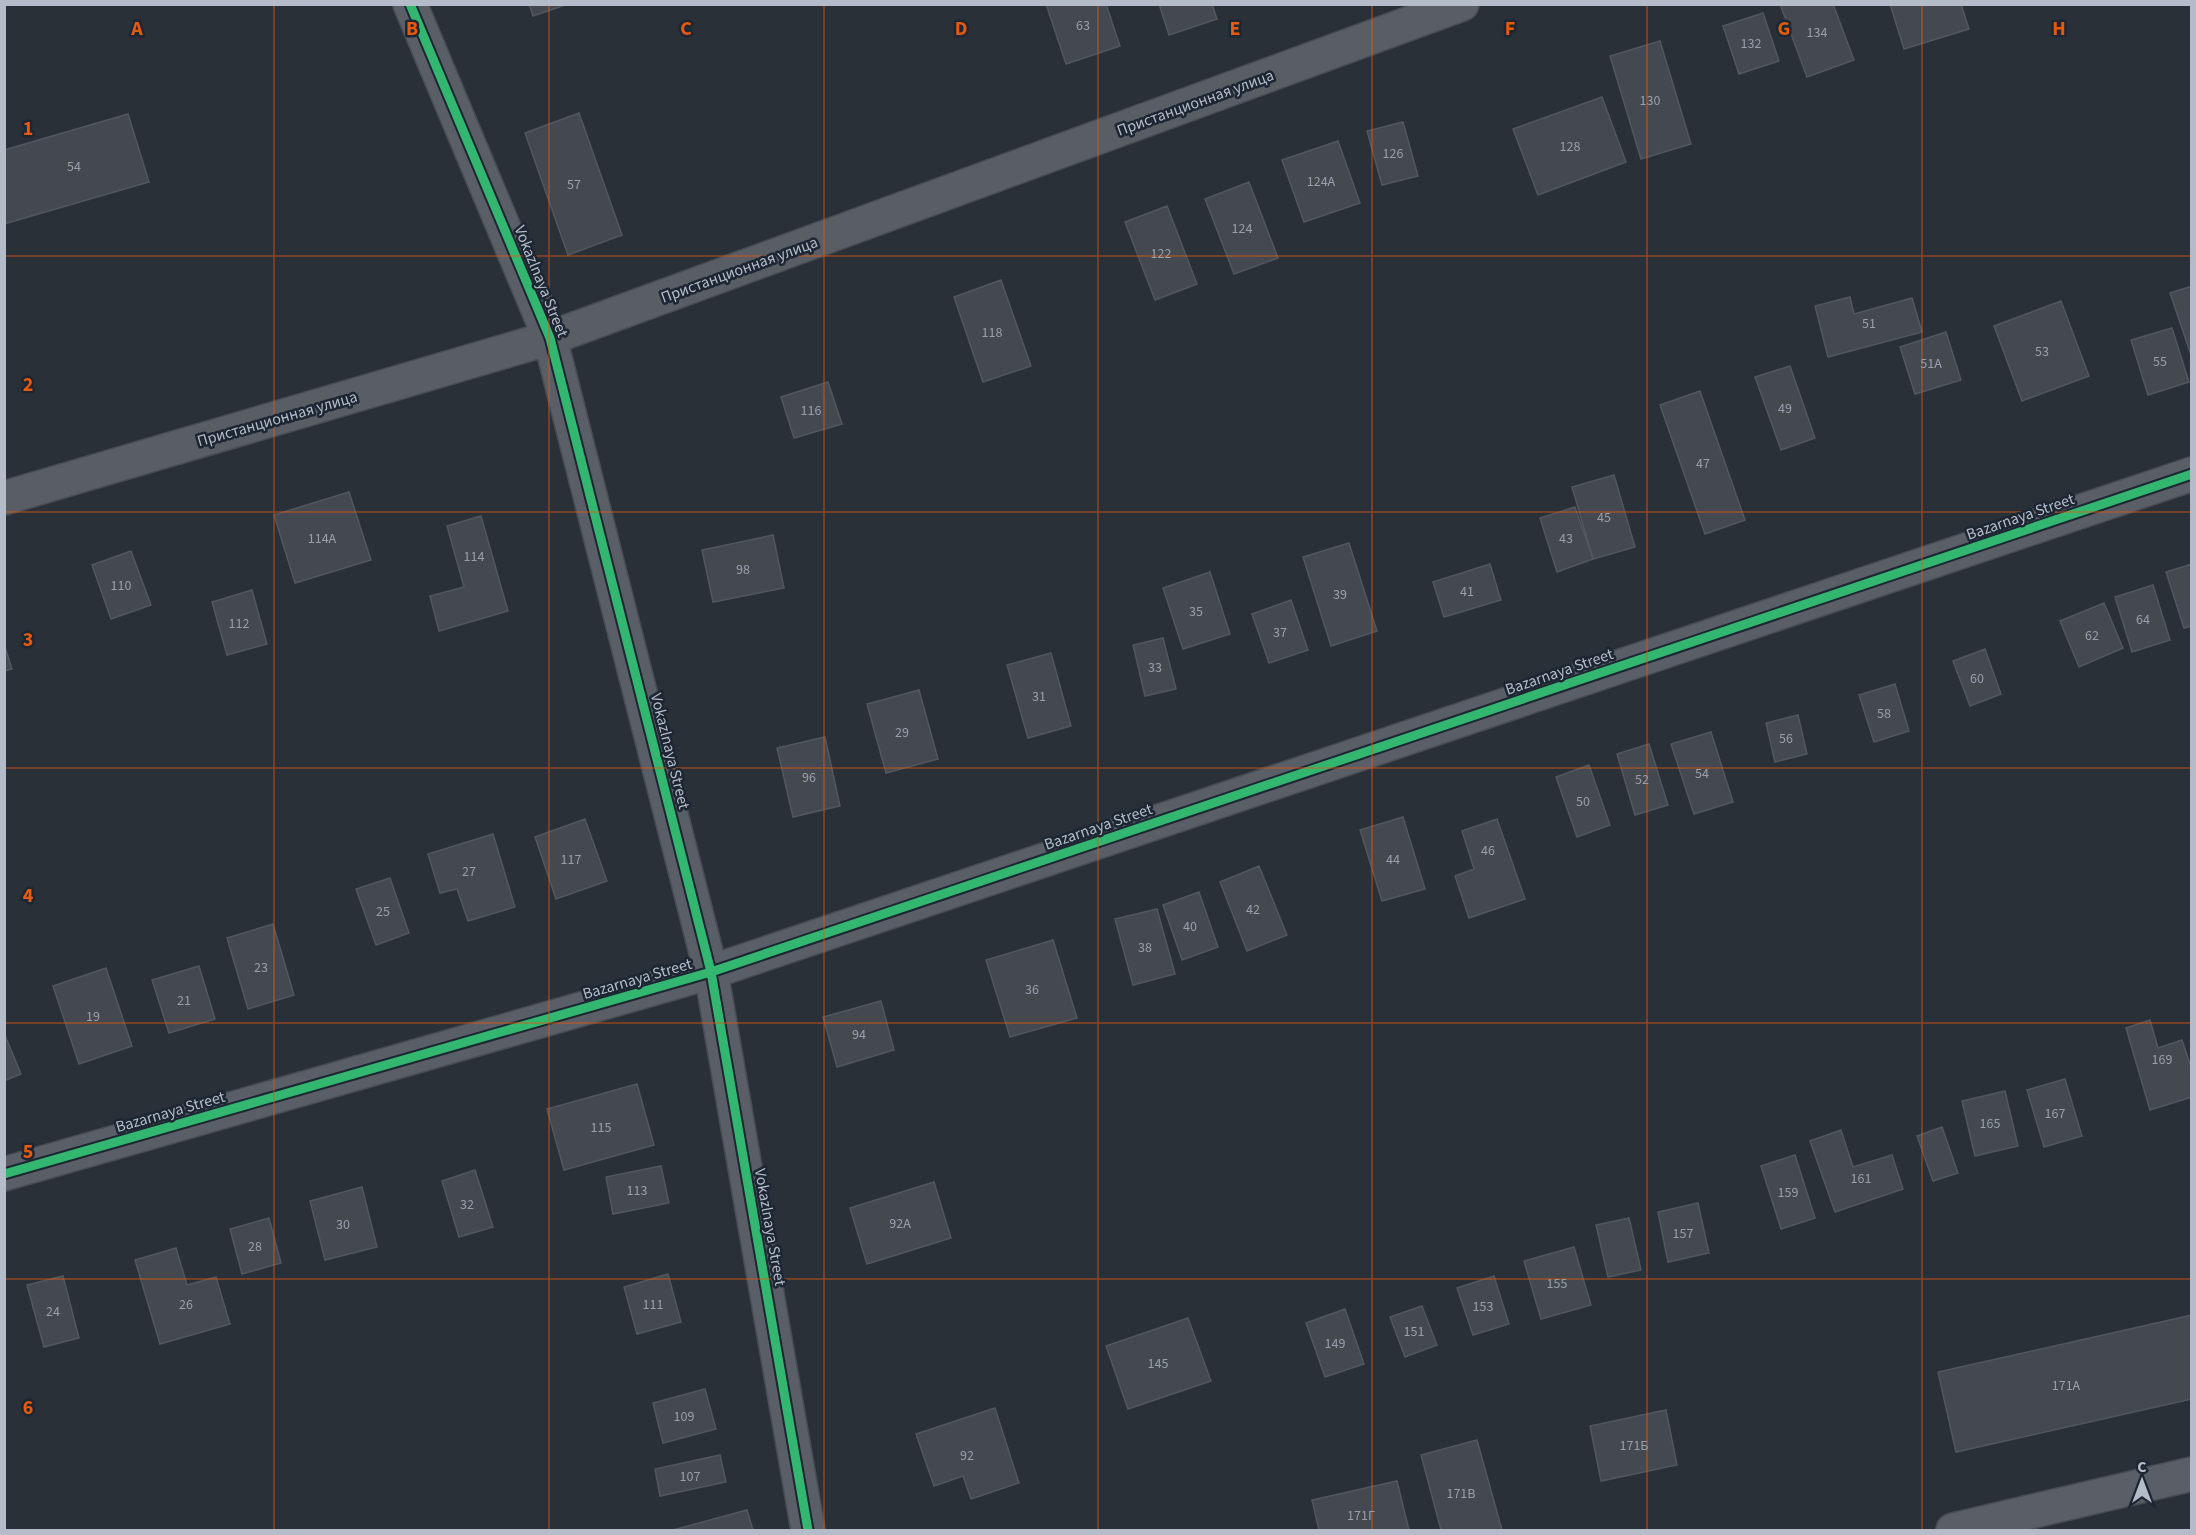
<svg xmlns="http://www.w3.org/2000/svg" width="2196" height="1535" viewBox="0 0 2196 1535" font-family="'Source Sans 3',sans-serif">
  <rect width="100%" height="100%" fill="#2a3038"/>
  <path fill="#444950" stroke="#52575f" stroke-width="1.5" d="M529 4H568L533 16Z
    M1046 4H1106L1120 46 1066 64Z
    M1159 4H1212L1217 19 1169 35Z
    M1780 4H1833L1854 60 1807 77Z
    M1890 4H1961L1969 29 1904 49Z
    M1763 13 1779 61 1739 74 1723 26Z
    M1660 41 1691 144 1641 159 1610 56Z
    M1602 97 1626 162 1538 195 1513 129Z
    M579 113 622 235 568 255 525 133Z
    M128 114 149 182 4 224V150Z
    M1403 122 1418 176 1382 185 1367 131Z
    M1338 141 1360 203 1304 222 1282 160Z
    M1249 182 1278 258 1234 274 1205 199Z
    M1167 206 1197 284 1155 300 1125 222Z
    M1001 280 1031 366 983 382 954 297Z
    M2192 286V358L2170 293Z
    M1850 297 1854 314 1912 298 1922 332 1828 357 1815 306Z
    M2061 301 2089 376 2022 401 1994 326Z
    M2172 328 2189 382 2148 395 2131 340Z
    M1946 332 1961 380 1915 394 1900 347Z
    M1790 366 1815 438 1781 450 1755 377Z
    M828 382 842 424 794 438 781 397Z
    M1700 391 1745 520 1705 534 1660 405Z
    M1614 475 1635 547 1593 559 1572 487Z
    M349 492 371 560 295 583 274 515Z
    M1575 507 1593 559 1557 572 1540 518Z
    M481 516 508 611 439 631 430 596 464 587 447 526Z
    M773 535 784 588 713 602 702 550Z
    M1349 543 1377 631 1331 646 1303 557Z
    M131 551 151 605 111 619 92 565Z
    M1490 564 1501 600 1444 617 1433 582Z
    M2192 564V626L2184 628 2166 572Z
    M1210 572 1230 634 1183 649 1163 588Z
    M2153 585 2170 640 2132 652 2115 597Z
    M252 590 267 644 227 655 212 602Z
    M1291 600 1308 650 1269 663 1252 614Z
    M2104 603 2123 648 2079 667 2060 621Z
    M1163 638 1176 689 1145 696 1133 645Z
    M4 644 12 669 4 671Z
    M1985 649 2001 694 1970 706 1953 661Z
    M1051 653 1071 726 1028 738 1007 665Z
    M1895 684 1909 731 1874 742 1859 695Z
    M919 690 938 759 886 773 867 704Z
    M1798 715 1807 754 1775 762 1766 723Z
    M1711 732 1733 802 1694 814 1671 744Z
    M825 737 840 806 793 817 777 748Z
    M1649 744 1668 805 1635 815 1617 754Z
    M1589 765 1610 825 1577 837 1556 777Z
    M1403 817 1425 889 1382 901 1360 830Z
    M585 819 607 881 556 899 535 837Z
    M1497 819 1525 899 1469 918 1455 876 1474 869 1462 831Z
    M493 834 515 907 468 921 457 889 440 893 428 854Z
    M1259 866 1287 935 1247 951 1220 882Z
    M390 878 409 933 376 945 356 889Z
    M1199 892 1218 947 1182 960 1163 905Z
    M1157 909 1175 974 1133 985 1115 919Z
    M273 924 294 995 248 1009 227 938Z
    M1053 940 1077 1018 1010 1037 986 960Z
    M199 966 215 1019 169 1033 152 980Z
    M106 968 132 1046 79 1064 53 986Z
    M881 1001 894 1050 837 1067 823 1017Z
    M2150 1020 2158 1048 2182 1040 2192 1070V1097L2150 1110 2126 1028Z
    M4 1033 21 1074 4 1081Z
    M2065 1079 2082 1136 2044 1147 2027 1090Z
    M637 1084 654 1145 564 1170 547 1109Z
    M2005 1091 2018 1146 1975 1156 1962 1101Z
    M1942 1127 1958 1173 1933 1181 1917 1136Z
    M1841 1130 1853 1167 1892 1155 1903 1189 1835 1212 1810 1141Z
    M1795 1155 1815 1218 1781 1229 1761 1166Z
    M661 1166 669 1203 613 1214 606 1177Z
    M475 1170 493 1227 459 1237 442 1181Z
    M934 1182 951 1238 867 1264 850 1208Z
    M362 1187 377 1247 325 1260 310 1201Z
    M1698 1203 1709 1253 1668 1262 1658 1212Z
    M269 1218 281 1263 242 1274 230 1229Z
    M1629 1218 1641 1270 1608 1277 1596 1225Z
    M1574 1247 1591 1305 1541 1319 1524 1261Z
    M176 1248 187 1285 216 1277 230 1324 160 1344 135 1260Z
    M668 1274 681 1322 637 1334 624 1287Z
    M63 1276 79 1338 44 1347 27 1285Z
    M1494 1276 1509 1324 1473 1335 1457 1288Z
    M1422 1306 1437 1345 1405 1357 1390 1317Z
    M1345 1309 1364 1364 1325 1377 1306 1323Z
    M2192 1315V1399L1956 1452 1938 1372Z
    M1188 1318 1211 1381 1128 1409 1106 1346Z
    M705 1389 716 1429 663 1443 653 1403Z
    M995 1408 1019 1483 971 1499 963 1476 934 1486 916 1434Z
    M1666 1410 1677 1465 1601 1481 1590 1426Z
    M1477 1440 1502 1530H1441L1421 1455Z
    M720 1455 726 1482 660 1496 655 1469Z
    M1397 1481 1409 1530H1319L1312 1500Z
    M747 1510 753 1530H673Z"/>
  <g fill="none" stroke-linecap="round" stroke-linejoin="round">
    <defs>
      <path id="street" d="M410 4 550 338 711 972 808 1530
        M4 1174 711 972 2192 474
        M1953 1530 2192 1474"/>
      <path id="secondary" d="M4 498 550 338 1462 4"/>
    </defs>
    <use href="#street" stroke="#484c53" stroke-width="36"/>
    <use href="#secondary" stroke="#484c53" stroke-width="36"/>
    <use href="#street" stroke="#5a5e66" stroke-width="33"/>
    <use href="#secondary" stroke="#595d64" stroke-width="33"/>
    <defs>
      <path id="cycleway" d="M410 4 550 338 711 972 808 1530
        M4 1174 711 972 2192 474"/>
    </defs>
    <use href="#cycleway" stroke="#1d2633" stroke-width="13"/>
    <use href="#cycleway" stroke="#33b770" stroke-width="9"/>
  </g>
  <path fill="none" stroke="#e8590c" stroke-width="1.5" stroke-opacity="0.55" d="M274 4V1530M549 4V1530M824 4V1530M1098 4V1530M1372 4V1530M1647 4V1530M1922 4V1530M4 256H2192M4 512H2192M4 768H2192M4 1023H2192M4 1279H2192"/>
  <g text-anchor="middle" stroke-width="5" stroke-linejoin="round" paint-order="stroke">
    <g font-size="14" fill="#989fab">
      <text x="1083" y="30">63</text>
      <text x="1817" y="37">134</text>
      <text x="1751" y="48">132</text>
      <text x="1650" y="105">130</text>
      <text x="1570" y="151">128</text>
      <text x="1393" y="158">126</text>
      <text x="74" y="171">54</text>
      <text x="1321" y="186">124А</text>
      <text x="574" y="189">57</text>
      <text x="1242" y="233">124</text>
      <text x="1161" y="258">122</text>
      <text x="1869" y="328">51</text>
      <text x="992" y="337">118</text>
      <text x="2042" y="356">53</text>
      <text x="2160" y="366">55</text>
      <text x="1931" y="368">51А</text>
      <text x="1785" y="413">49</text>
      <text x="811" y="415">116</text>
      <text x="1703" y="468">47</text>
      <text x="1604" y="522">45</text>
      <text x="322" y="543">114А</text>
      <text x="1566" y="543">43</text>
      <text x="474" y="561">114</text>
      <text x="743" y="574">98</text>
      <text x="121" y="590">110</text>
      <text x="1467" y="596">41</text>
      <text x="1340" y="599">39</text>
      <text x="1196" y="616">35</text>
      <text x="2143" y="624">64</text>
      <text x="239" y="628">112</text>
      <text x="1280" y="637">37</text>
      <text x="2092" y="640">62</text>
      <text x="1155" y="672">33</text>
      <text x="1977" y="683">60</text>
      <text x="1039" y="701">31</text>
      <text x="1884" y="718">58</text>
      <text x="902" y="737">29</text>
      <text x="1786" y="743">56</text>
      <text x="1702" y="778">54</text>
      <text x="809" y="782">96</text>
      <text x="1642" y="784">52</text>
      <text x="1583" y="806">50</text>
      <text x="1488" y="855">46</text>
      <text x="571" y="864">117</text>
      <text x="1393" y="864">44</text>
      <text x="469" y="876">27</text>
      <text x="1253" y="914">42</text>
      <text x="383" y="916">25</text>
      <text x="1190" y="931">40</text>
      <text x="1145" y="952">38</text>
      <text x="261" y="972">23</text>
      <text x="1032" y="994">36</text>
      <text x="184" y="1005">21</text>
      <text x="93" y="1021">19</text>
      <text x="859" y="1039">94</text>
      <text x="2162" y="1064">169</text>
      <text x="2055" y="1118">167</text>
      <text x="1990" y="1128">165</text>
      <text x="601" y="1132">115</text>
      <text x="1861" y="1183">161</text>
      <text x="637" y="1195">113</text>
      <text x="1788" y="1197">159</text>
      <text x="467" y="1209">32</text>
      <text x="900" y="1228">92А</text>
      <text x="343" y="1229">30</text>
      <text x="1683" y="1238">157</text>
      <text x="255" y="1251">28</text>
      <text x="1557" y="1288">155</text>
      <text x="186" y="1309">26</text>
      <text x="653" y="1309">111</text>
      <text x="1483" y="1311">153</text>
      <text x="53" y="1316">24</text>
      <text x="1414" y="1336">151</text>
      <text x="1335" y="1348">149</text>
      <text x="1158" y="1368">145</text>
      <text x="2066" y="1390">171А</text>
      <text x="684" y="1421">109</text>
      <text x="1634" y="1450">171Б</text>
      <text x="967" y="1460">92</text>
      <text x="690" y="1481">107</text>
      <text x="1461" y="1498">171В</text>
      <text x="1361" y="1520">171Г</text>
    </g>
    <g font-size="16" fill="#b4bcc9" stroke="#1d2633">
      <text transform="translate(1195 102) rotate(-20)" y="6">Пристанционная улица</text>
      <text transform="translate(739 269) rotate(-20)" y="6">Пристанционная улица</text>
      <text transform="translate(542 281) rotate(68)" y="6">Vokazlnaya Street</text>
      <text transform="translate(277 418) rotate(-16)" y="6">Пристанционная улица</text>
      <text transform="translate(2020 516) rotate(-19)" y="6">Bazarnaya Street</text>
      <text transform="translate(1559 671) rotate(-19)" y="6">Bazarnaya Street</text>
      <text transform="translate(671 751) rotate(76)" y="6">Vokazlnaya Street</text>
      <text transform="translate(1098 826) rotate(-19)" y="6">Bazarnaya Street</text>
      <text transform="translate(637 978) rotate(-16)" y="6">Bazarnaya Street</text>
      <text transform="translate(170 1111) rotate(-16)" y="6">Bazarnaya Street</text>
      <text transform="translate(771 1227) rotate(80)" y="6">Vokazlnaya Street</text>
    </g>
  </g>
  <g font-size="20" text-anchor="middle" font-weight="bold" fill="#e8590c" stroke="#1d2633" stroke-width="5" stroke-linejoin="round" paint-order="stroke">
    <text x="137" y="35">A</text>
    <text x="412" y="35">B</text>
    <text x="686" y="35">C</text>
    <text x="961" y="35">D</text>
    <text x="1235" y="35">E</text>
    <text x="1510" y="35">F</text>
    <text x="1784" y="35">G</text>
    <text x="2059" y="35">H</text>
    <text x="28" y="135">1</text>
    <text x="28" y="391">2</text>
    <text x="28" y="646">3</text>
    <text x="28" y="902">4</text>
    <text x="28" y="1158">5</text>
    <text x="28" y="1414">6</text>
  </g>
  <rect width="2196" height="1535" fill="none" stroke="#b4bcc9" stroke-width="12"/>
  <g transform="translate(2142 1481)" stroke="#1d2633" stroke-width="4.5" paint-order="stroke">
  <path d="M0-4.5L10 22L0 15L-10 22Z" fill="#b4bcc9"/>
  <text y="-9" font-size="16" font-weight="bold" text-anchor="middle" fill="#b4bcc9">С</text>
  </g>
</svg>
